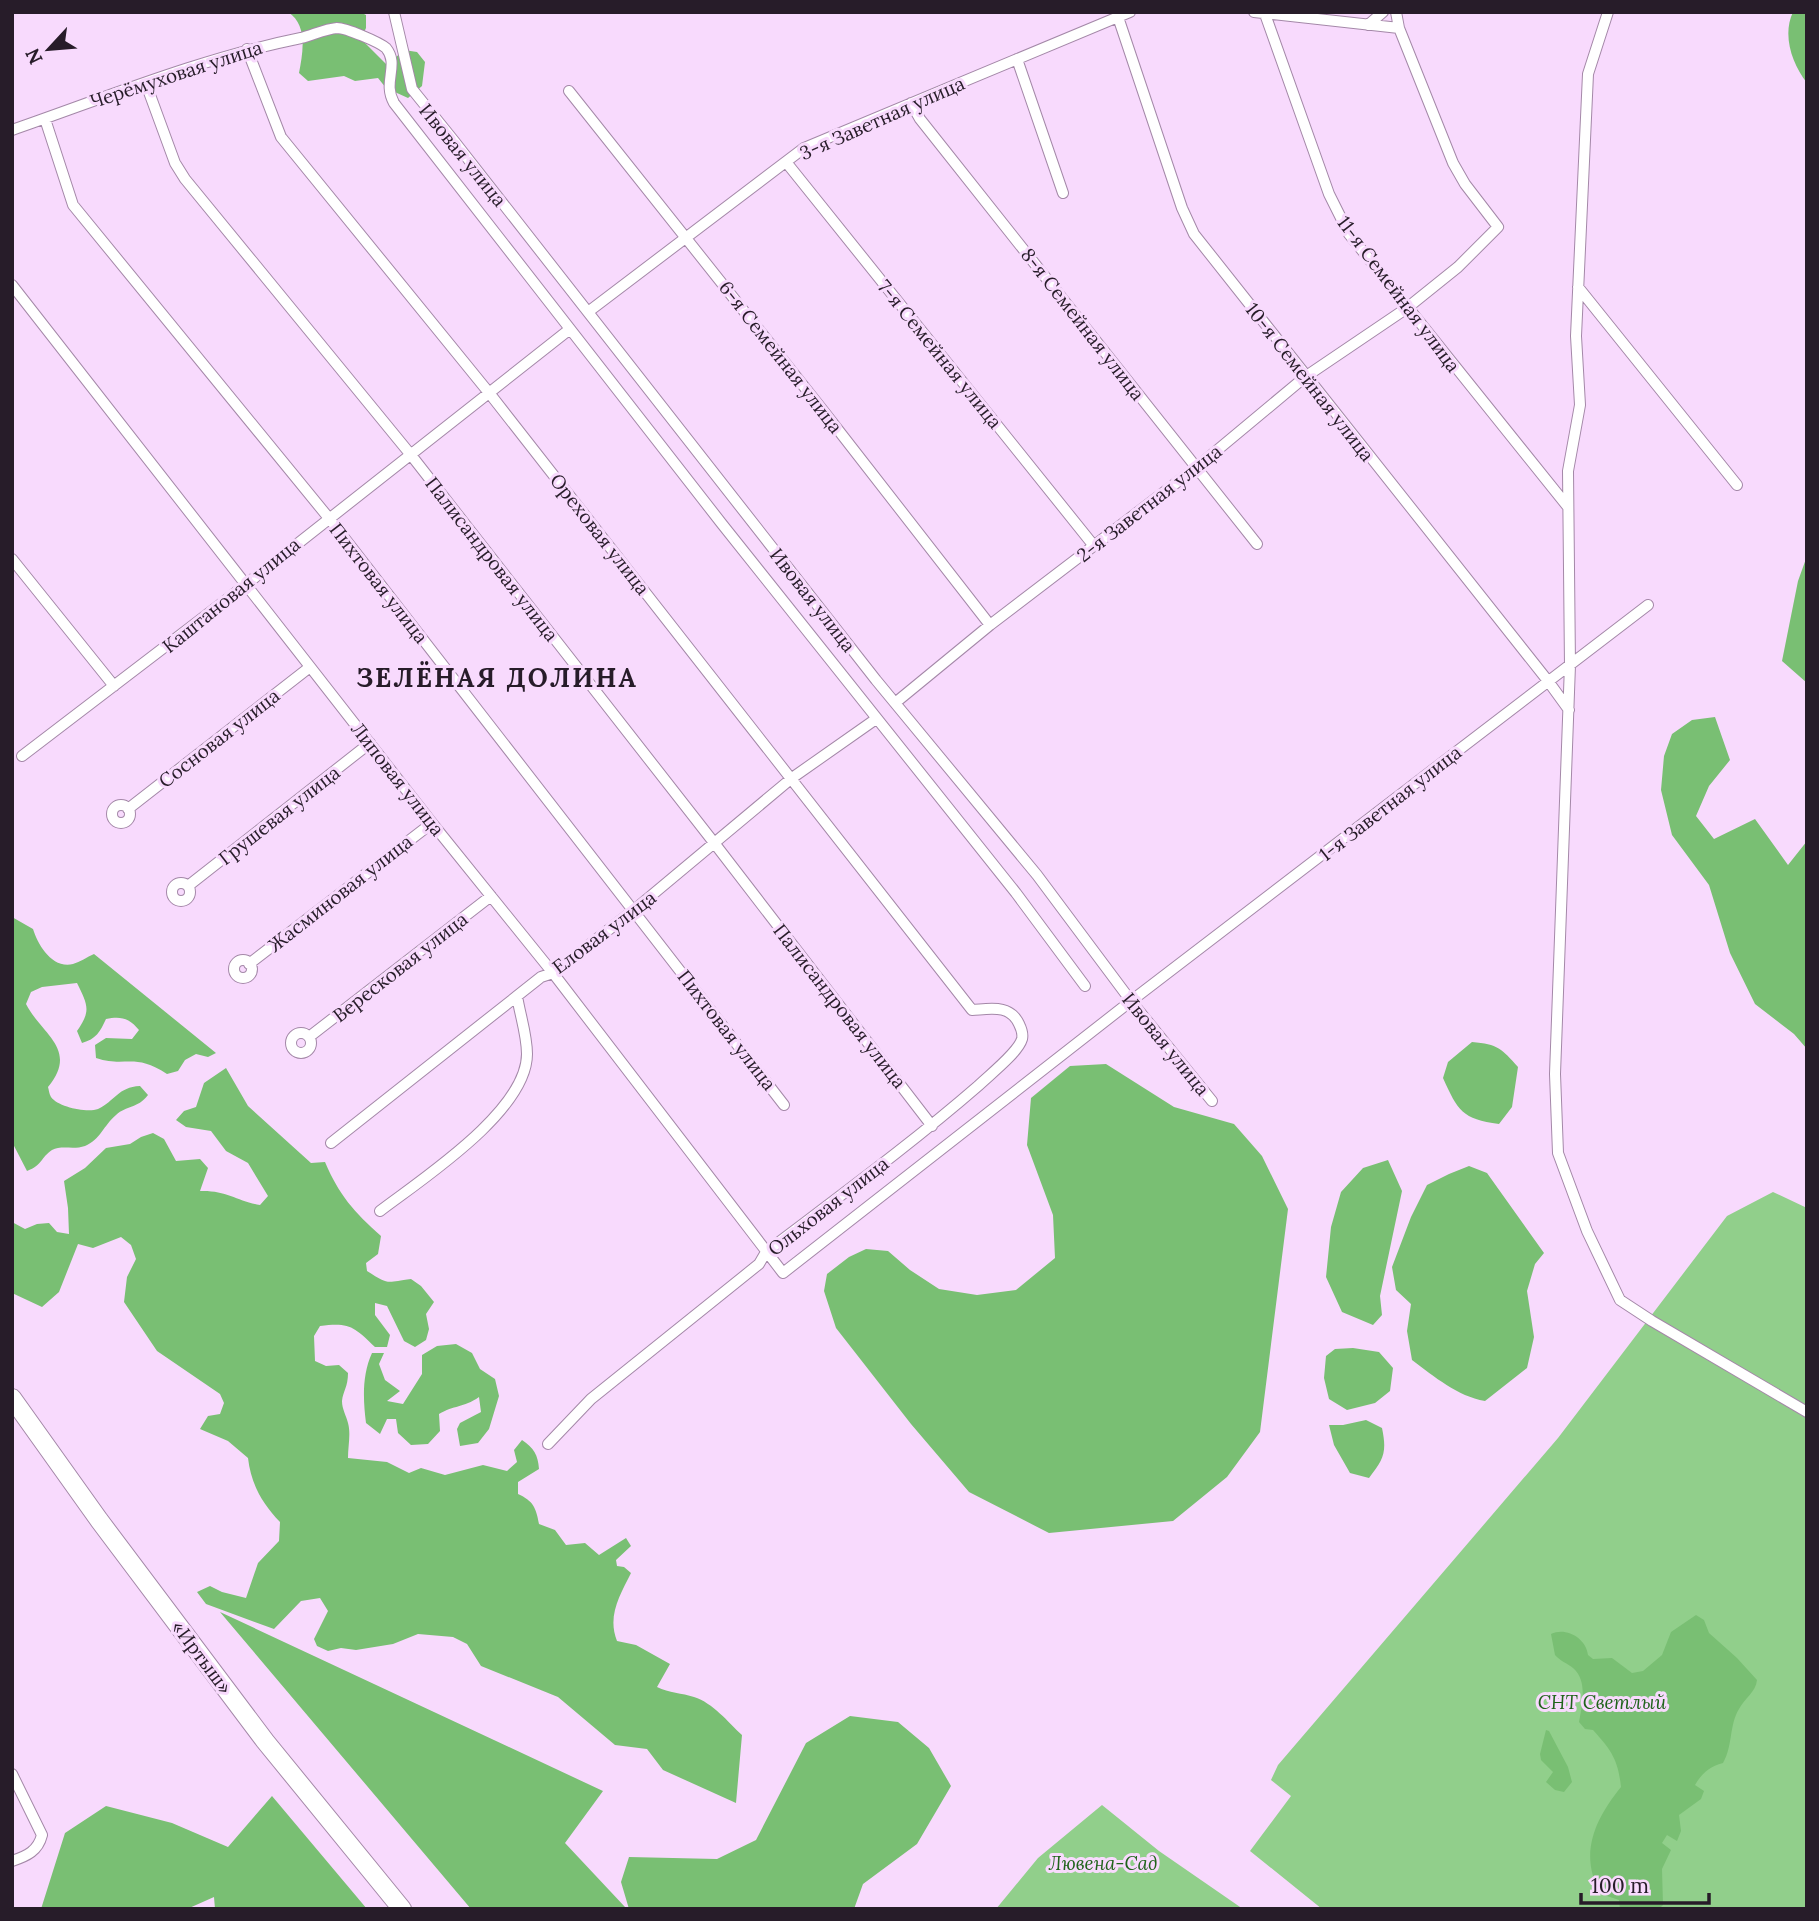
<svg xmlns="http://www.w3.org/2000/svg" width="1819" height="1921" viewBox="0 0 1819 1921" font-family="Lora,serif">
  <rect width="100%" height="100%" fill="#f8dafd"/>
  <path fill="#91cf8b" d="M1773 1192 1807 1208V1909H1322L1250 1851 1291 1796 1271 1780 1278 1765 1558 1438 1727 1216Z
    M1102 1805 1159 1851 1243 1909H996L1038 1858Z"/>
  <path fill="#79bf73" d="M288 12H360L366 15V28L361 39 387 65 404 50 417 52 425 62 422 86 408 98 386 88 378 78 355 81 344 76 308 81 299 73C303 52 308 25 288 12Z
    M1793 12H1807V83C1792 64 1782 35 1793 12Z
    M1807 556V683L1782 661 1798 581Z
    M1715 717 1730 760 1709 786 1696 816 1714 839 1755 819 1788 865 1807 841V1049L1794 1034 1755 1004 1730 953 1709 885 1672 835 1661 790 1664 756 1672 734 1692 720Z
    M12 917 33 929C38 945 52 969 73 964 80 962 87 957 94 954L216 1053 208 1057 196 1054 185 1060 178 1071 167 1074C134 1052 126 1068 96 1058L95 1045 106 1038 132 1039 139 1030C129 1018 121 1016 106 1019 100 1032 96 1039 82 1043L77 1031C92 1010 87 1004 77 983L42 987 31 992 26 1004C42 1035 79 1049 48 1087 49 1090 49 1094 51 1097 58 1107 87 1113 98 1109 115 1101 118 1087 140 1086L148 1095C137 1109 127 1105 116 1115 104 1125 100 1140 85 1146 74 1150 61 1145 52 1150 40 1158 43 1165 27 1171L12 1142Z
    M1472 1042C1498 1044 1502 1049 1518 1067L1512 1107 1499 1124C1462 1119 1458 1111 1443 1078L1448 1062Z
    M1106 1064 1174 1107 1234 1124 1262 1156 1288 1209 1260 1432 1227 1477 1173 1521 1049 1533 969 1492 911 1424 836 1328 824 1291 827 1274 849 1257 866 1249 888 1251 910 1270 939 1289 977 1295 1016 1290 1055 1258 1053 1215 1027 1145 1031 1098 1070 1066Z
    M226 1068 248 1106 311 1163 325 1162C339 1195 354 1212 381 1236L378 1254 366 1263 367 1271C390 1286 386 1282 411 1279L421 1286 434 1302 426 1314 429 1329 426 1340 415 1347 404 1341 387 1306 375 1303V1315L390 1335 387 1347H375C354 1327 350 1322 320 1326L314 1336 315 1361 326 1366 339 1365 348 1373C348 1387 343 1391 342 1401 342 1409 346 1415 348 1423 351 1434 348 1446 348 1458L387 1462 409 1473 421 1468 445 1475 483 1465 507 1471 517 1462 514 1450 522 1440C534 1448 538 1455 539 1469L518 1482V1494C533 1501 536 1507 539 1524L555 1530 566 1545 585 1543 599 1555 626 1538 631 1546 616 1560 617 1566 624 1567 631 1573C620 1595 607 1616 617 1641L636 1645 670 1664 657 1687C669 1693 682 1693 694 1697 713 1703 728 1722 742 1735L736 1803 663 1770 647 1749 615 1745 558 1697 481 1666 467 1644 453 1637 418 1634 393 1644 356 1650 341 1648 328 1651 317 1646 314 1639 328 1611 320 1598 301 1601 274 1629 206 1604 197 1592 210 1586 222 1592 246 1598 258 1563 279 1541 280 1522C262 1503 251 1484 248 1458L228 1441 200 1429 208 1416 220 1414 224 1403 220 1394 157 1351 124 1302 127 1277 136 1259 131 1245 121 1237 93 1248 78 1244 59 1292 42 1307 12 1293V1222L25 1229 37 1224 49 1223 57 1232 69 1234 68 1208 64 1181 85 1168 106 1148 130 1144 141 1137 153 1133 164 1139 176 1161 200 1159 208 1168 200 1191C226 1190 237 1201 260 1205L268 1196 248 1163 226 1151 211 1131 186 1127 176 1120 184 1111 196 1107 204 1083Z
    M1388 1160 1402 1191 1380 1296 1382 1315 1373 1325 1342 1312 1326 1277 1331 1227 1341 1192 1363 1168Z
    M1469 1166 1487 1173 1544 1253 1535 1264 1527 1291 1534 1337 1527 1368 1485 1401C1457 1396 1435 1377 1412 1360L1407 1331 1411 1304 1396 1290 1392 1267 1411 1217 1427 1185 1449 1174Z
    M456 1344 472 1353 480 1369 495 1379 499 1396 489 1429 478 1443 460 1446 457 1429 460 1423 481 1412 479 1397C463 1408 454 1405 439 1414L440 1431 428 1444 411 1445 398 1433 396 1419H387L380 1434 366 1423C363 1399 362 1375 372 1353H384L379 1364 385 1380 400 1391 387 1401 403 1404 422 1374V1355L437 1346Z
    M1353 1348 1379 1352 1393 1368 1390 1391 1375 1403 1347 1410 1329 1399 1324 1378 1326 1356 1335 1349Z
    M1366 1420 1382 1428C1387 1452 1384 1459 1369 1478L1350 1473 1334 1445 1329 1425H1343Z
    M220 1612 603 1791 565 1843 625 1907 624 1909H471Z
    M1696 1615 1704 1620 1709 1633 1737 1658 1757 1680C1756 1692 1744 1699 1739 1709 1729 1725 1733 1746 1723 1763 1709 1767 1702 1773 1695 1785L1704 1791 1701 1799 1679 1815 1681 1831 1677 1841 1667 1835 1662 1843 1671 1850 1662 1869 1663 1905 1659 1909H1620L1619 1900 1601 1894C1578 1855 1595 1819 1621 1787 1618 1759 1611 1750 1593 1730L1585 1729 1579 1722C1582 1705 1588 1681 1573 1668 1567 1663 1560 1661 1555 1655L1551 1634C1566 1627 1586 1638 1588 1655L1593 1659 1612 1658 1632 1673 1643 1671 1662 1655 1671 1632Z
    M850 1716 898 1722 929 1748 951 1786 917 1844 863 1884 854 1909H629L621 1882 629 1857 717 1859 756 1840 806 1743Z
    M1546 1730 1549 1731 1568 1767 1572 1782 1564 1792 1555 1790 1546 1782 1553 1772 1541 1760 1540 1754Z
    M272 1796 367 1909H215L214 1897 187 1909H41L65 1833 106 1806 172 1823 228 1847Z"/>
  <g fill="none" stroke-linecap="round" stroke-linejoin="round">
    <defs>
      <path id="street" d="M394 12 412 89 454 141 876 680 1037 875 1131 1001 1212 1101
        M1254 12 1399 28
        M1608 12 1588 74 1576 336 1580 405 1568 471 1570 665 1555 1074 1558 1153 1587 1231 1620 1300 1652 1321 1807 1412
        M1265 14 1329 194 1349 234 1568 507
        M1118 17 1182 208 1194 234 1548 681 1569 710
        M1368 25 1383 12
        M247 49 281 137 490 394 972 1010C990 1009 1010 1004 1019 1024 1021 1028 1023 1035 1022 1039 1018 1053 988 1076 978 1086 910 1145 837 1198 766 1252L759 1264 591 1399 548 1444
        M1017 59 1063 193
        M146 84 175 163 185 179 411 455 715 844 932 1126
        M569 91 825 413 990 625
        M911 103 920 119 1257 544
        M45 119 73 205 328 517 784 1105
        M12 130C107 97 202 58 301 38 313 35 325 29 337 28 346 28 379 42 386 48 400 65 382 82 394 103L722 524 1016 893 1085 986
        M786 162 1094 546
        M12 285 432 823 553 973 783 1273 1131 1001 1648 605
        M1578 287 1737 485
        M588 312 804 148 1130 12
        M12 559 114 686
        M895 703 990 625 1197 467 1305 377 1407 308 1458 267 1498 227 1465 184 1453 163 1399 28 1396 12
        M22 756 230 597 570 329
        M112 814a9 9 0 1 1 18 0a9 9 0 1 1-18 0Z
        M128 809 310 667
        M172 892a9 9 0 1 1 18 0a9 9 0 1 1-18 0Z
        M188 886 370 743
        M234 969a9 9 0 1 1 18 0a9 9 0 1 1-18 0Z
        M249 964 432 823
        M291 1043a10 10 0 1 1 20 0a10 10 0 1 1-20 0Z
        M309 1037 491 896
        M331 1143 517 996 541 977 553 973 634 910 792 778 876 719
        M380 1211C422 1179 527 1111 527 1054 527 1035 520 1015 517 996
        M12 1774 42 1835C38 1851 27 1856 12 1861"/>
      <path id="highway" d="M12 1398 99 1520 265 1741 402 1909"/>
    </defs>
    <use href="#street" stroke="#a488a8" stroke-width="12"/>
    <use href="#highway" stroke="#a488a8" stroke-width="20"/>
    <use href="#street" stroke="#fff" stroke-width="10"/>
    <use href="#highway" stroke="#fff" stroke-width="18"/>
  </g>
  <g text-anchor="middle" stroke-width="6" stroke-linejoin="round" paint-order="stroke">
    <g font-size="19" fill="#271c29" stroke="#f8dafd">
      <text transform="translate(176 74) rotate(-18)" y="7">Черёмуховая улица</text>
      <text transform="translate(882 118) rotate(-24)" y="7">3-я Заветная улица</text>
      <text transform="translate(463 155) rotate(51)" y="7">Ивовая улица</text>
      <text transform="translate(1399 294) rotate(53)" y="7">11-я Семейная улица</text>
      <text transform="translate(1083 324) rotate(52)" y="7">8-я Семейная улица</text>
      <text transform="translate(940 354) rotate(51)" y="7">7-я Семейная улица</text>
      <text transform="translate(781 357) rotate(52)" y="7">6-я Семейная улица</text>
      <text transform="translate(1310 382) rotate(52)" y="7">10-я Семейная улица</text>
      <text transform="translate(1149 503) rotate(-38)" y="7">2-я Заветная улица</text>
      <text transform="translate(600 534) rotate(52)" y="7">Ореховая улица</text>
      <text transform="translate(492 559) rotate(52)" y="7">Палисандровая улица</text>
      <text transform="translate(379 583) rotate(52)" y="7">Пихтовая улица</text>
      <text transform="translate(231 595) rotate(-39)" y="7">Каштановая улица</text>
      <text transform="translate(813 600) rotate(52)" y="7">Ивовая улица</text>
      <text transform="translate(219 738) rotate(-38)" y="7">Сосновая улица</text>
      <text transform="translate(398 779) rotate(52)" y="7">Липовая улица</text>
      <text transform="translate(1390 803) rotate(-38)" y="7">1-я Заветная улица</text>
      <text transform="translate(279 815) rotate(-38)" y="7">Грушевая улица</text>
      <text transform="translate(340 893) rotate(-38)" y="7">Жасминовая улица</text>
      <text transform="translate(604 932) rotate(-37)" y="7">Еловая улица</text>
      <text transform="translate(400 967) rotate(-38)" y="7">Вересковая улица</text>
      <text transform="translate(840 1006) rotate(52)" y="7">Палисандровая улица</text>
      <text transform="translate(727 1030) rotate(52)" y="7">Пихтовая улица</text>
      <text transform="translate(1166 1044) rotate(51)" y="7">Ивовая улица</text>
      <text transform="translate(828 1206) rotate(-38)" y="7">Ольховая улица</text>
      <text transform="translate(202 1657) rotate(53)" y="7">«Иртыш»</text>
    </g>
    <g font-size="19" font-style="italic" fill="#20641b" stroke="#f8dafd">
      <text x="1602" y="1709">СНТ Светлый</text>
      <text x="1103" y="1870">Лювена-Сад</text>
    </g>
    <g font-size="26" font-weight="bold" letter-spacing="2" fill="#271c29" stroke="#f8dafd">
      <text x="497" y="687">ЗЕЛЁНАЯ ДОЛИНА</text>
    </g>
  </g>
  <rect width="1819" height="1921" fill="none" stroke="#271c29" stroke-width="28"/>
  <g transform="translate(49 49) rotate(244)" stroke="#f8dafd" stroke-width="5" paint-order="stroke">
  <path d="M0-5L12 26L0 18L-12 26Z" fill="#271c29"/>
  <text y="-10" font-size="19" font-weight="bold" text-anchor="middle" fill="#271c29">N</text>
  </g>
  <path d="M1581 1893v10h128v-10" fill="none" stroke="#271c29" stroke-width="3.5"/>
  <text x="1591" y="1893" font-size="21" fill="#271c29" stroke="#f8dafd" stroke-width="5" paint-order="stroke">100 m</text>
</svg>
